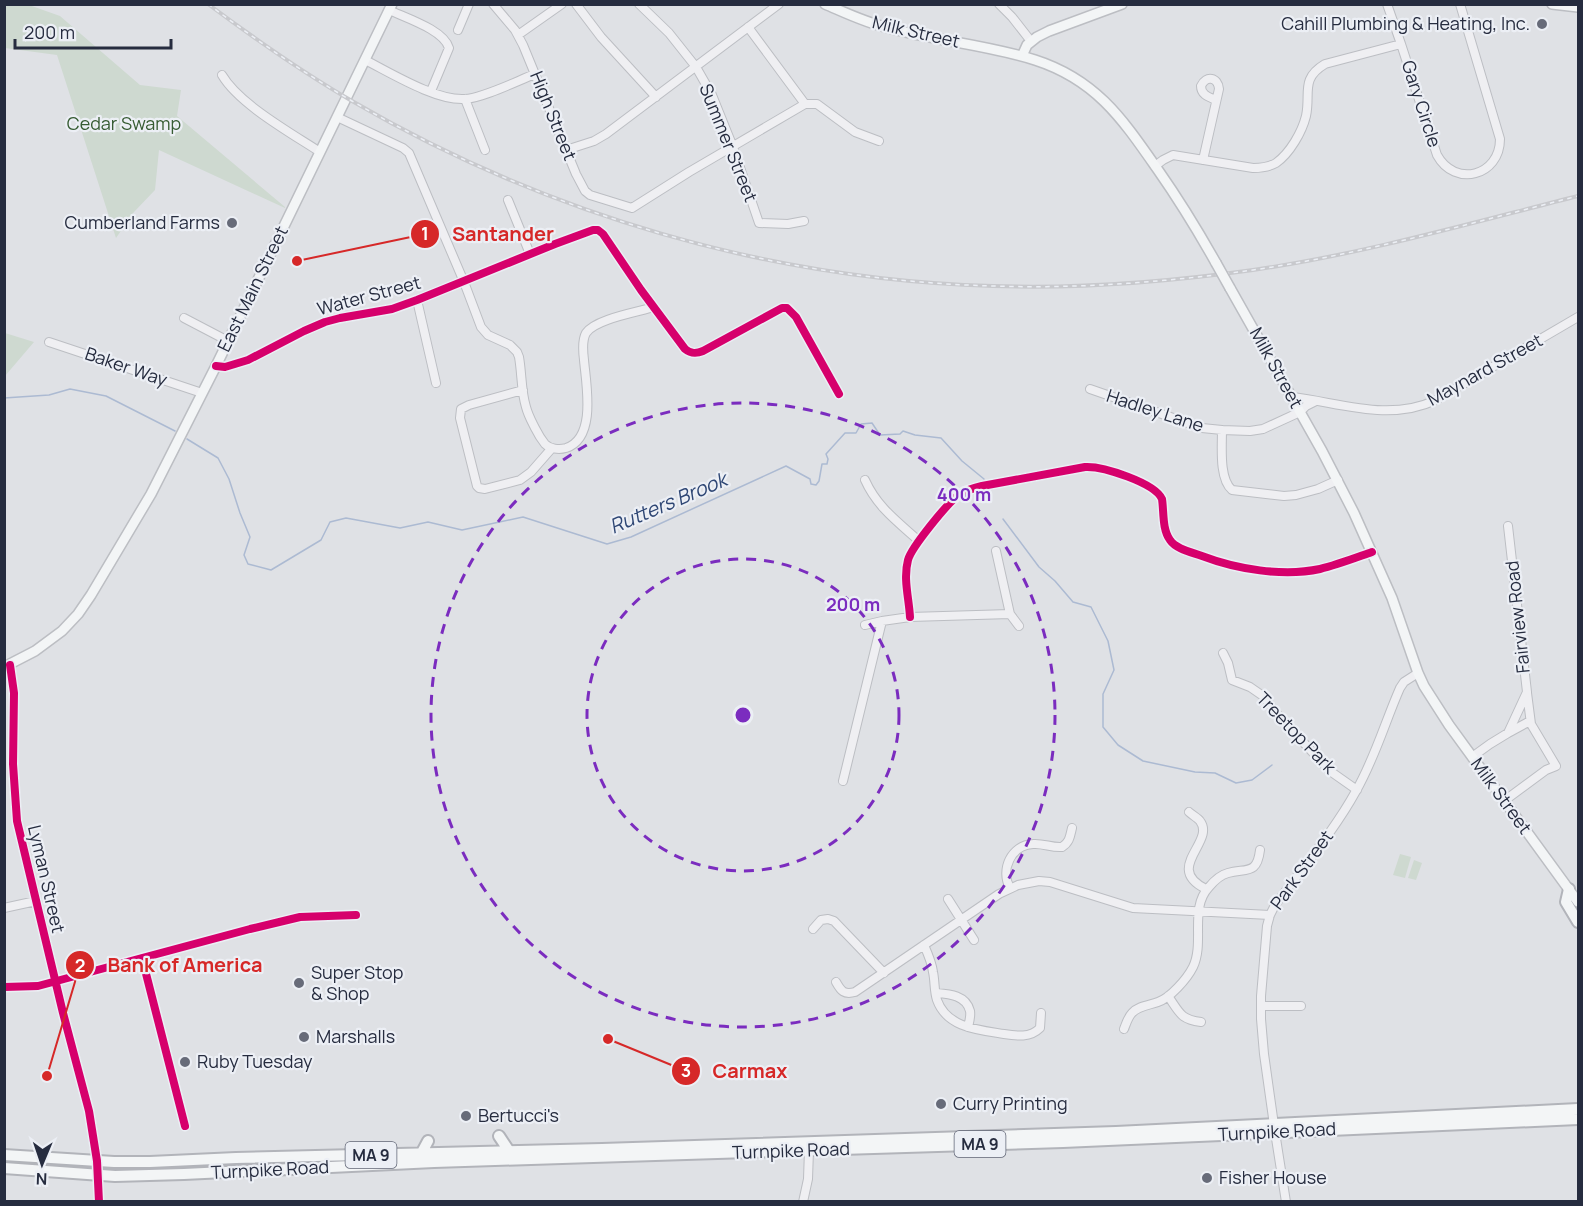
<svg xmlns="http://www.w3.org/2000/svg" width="1583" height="1206" viewBox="0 0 1583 1206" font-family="Manrope,sans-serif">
  <rect width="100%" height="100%" fill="#dfe1e5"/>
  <path fill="#ced9d0" d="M5 4 29 5 60 16 140 85 181 90 177 116 285 207V208L159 150 155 190 134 212 116 238 57 55 5 48Z
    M5 333 34 342 5 376 4 333Z
    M1400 854 1411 857 1405 878 1393 875Z
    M1414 860 1422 863 1416 880 1408 878Z"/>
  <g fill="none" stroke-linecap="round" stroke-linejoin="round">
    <path stroke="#acbad2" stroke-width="1.5" d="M4 398 49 395 70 389 106 396 175 431
      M187 439 218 458 229 479 240 513 250 537 244 555 248 564 271 570 321 540 330 522 346 518 400 528 428 522 462 530 523 517 607 544 631 537 786 466 810 479 811 484 816 485 819 481 822 464H827L828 459 826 454 845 433H856L861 424 872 423 880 435 900 434 903 431 915 435 941 438 962 461 984 479
      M1003 519 1039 567 1055 581 1073 602 1091 607 1108 641 1114 670 1103 694V727L1118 745 1143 761 1195 772 1215 773 1236 783 1252 780 1272 765"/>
    <defs>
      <path id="minor" d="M493 4 515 30 523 45 576 174 585 191 590 195 632 208 689 172 805 104
        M576 4 601 37 656 97
        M639 4 669 33 696 67 712 95 733 147 759 223 788 224 804 221
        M999 4 1012 17 1030 40
        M1387 4 1401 44 1437 155C1455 188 1500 176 1500 139L1460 4
        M389 10C406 18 444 30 449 48L431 91
        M748 27 805 104
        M458 30 469 4
        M518 35 562 4
        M365 60C391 73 436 101 465 99 483 98 517 81 535 74
        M222 75C239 104 291 133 320 152
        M465 99 485 150
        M805 104H817L855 132 879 141
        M337 117 403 148 409 153 464 282 481 327 488 335 510 345 517 352 519 357C522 374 521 391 526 407 528 415 532 422 535 428 538 434 541 439 545 444 550 449 559 450 566 448 597 438 586 384 584 360 583 352 582 340 586 333 595 319 638 312 654 307
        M566 150 594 141 606 134 779 4
        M1203 160 1219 89C1218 77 1206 75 1201 86 1201 95 1209 97 1216 100
        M1155 166 1163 160 1173 155 1253 168C1261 168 1269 167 1276 163 1290 153 1302 132 1306 116 1311 93 1300 79 1325 64L1401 44
        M508 200 530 254
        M417 300 436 383
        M184 318 228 341
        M49 342 202 393
        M216 366 225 367 248 360 304 331 325 322 340 318 392 309 417 300 555 244 593 230H598L603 234 641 290 685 349C691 354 696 354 703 351L782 308H787L796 317 839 394
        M1090 389 1202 428 1222 430
        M523 390 469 405 461 409 460 418 477 486 479 488 485 489 520 480 531 472 552 448
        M1293 397C1341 403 1389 422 1436 400L1578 317
        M1316 401 1306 406 1300 412 1263 429 1250 431 1222 430C1222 447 1219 479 1232 490L1284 496 1296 495 1318 489 1338 480
        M865 480C877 507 898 522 919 541
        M996 551 1010 614 1019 626
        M910 617C909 598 903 579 908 560 911 548 948 502 960 494 966 490 974 488 982 486L1085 467C1103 466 1155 483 1162 499 1164 512 1162 529 1170 540 1176 549 1191 552 1202 556 1236 569 1283 577 1320 569 1337 565 1355 558 1372 552
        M865 625 882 621 910 617 1010 614
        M1223 653 1228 663 1232 680 1250 687 1263 696 1278 715 1330 771 1357 790
        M10 665 14 693 13 764 17 821 63 1013 89 1111 97 1161 99 1202
        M1508 733 1530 721
        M1472 757 1490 744 1508 733 1527 692 1508 526
        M843 781 882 621
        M1504 801 1546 770 1556 766 1531 724 1527 693
        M1189 812C1192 815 1198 818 1200 821 1216 842 1163 868 1206 889
        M1010 888C1000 870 1011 845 1033 844 1043 843 1052 848 1062 847 1070 842 1070 836 1072 828
        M948 899 974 940
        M4 908 36 901
        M813 929 821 920 828 919 834 921 884 973
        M924 945C928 954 932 963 933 972 935 981 934 991 937 1000 947 1028 979 1030 1004 1034 1017 1036 1030 1038 1040 1028L1041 1013
        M836 982C841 991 844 995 855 992L999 894 1018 885 1039 881 1050 882 1133 908 1270 915
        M936 993C949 994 966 995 970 1011 971 1016 969 1023 968 1027
        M1168 996C1180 1013 1180 1019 1201 1022
        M1261 1006H1301
        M1124 1029C1126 1024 1128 1017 1132 1013 1138 1006 1150 1005 1158 1002 1170 998 1187 979 1193 967 1205 942 1189 908 1209 887 1214 881 1220 875 1228 873 1247 868 1257 875 1260 850
        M1274 1125 1264 1054 1261 1019V996L1267 926 1270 915 1275 905C1303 867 1334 831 1356 791 1375 758 1385 722 1400 688L1404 682 1418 673
        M1275 1132 1286 1202
        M803 1202 808 1179 809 1150"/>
      <path id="major" d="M825 4C846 13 866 23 889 28 937 41 988 45 1035 60 1097 80 1123 120 1158 170 1179 200 1198 231 1216 263
        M1552 4 1578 7
        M1022 56 1027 45 1037 37 1049 31 1122 4
        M1230 288 1322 451 1354 513 1392 598 1418 673 1424 686 1449 725 1578 902
        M4 667 35 651 62 631 78 614 91 595 151 494 216 366 392 4"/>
      <path id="highway" d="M1569 889 1566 902 1578 922
        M499 1136 509 1151
        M421 1154 428 1141
        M4 1155 114 1162H150L236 1158 602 1149 1116 1132 1578 1109
        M4 1168 115 1176 184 1174 434 1162 1063 1142 1578 1119"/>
    </defs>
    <use href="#minor" stroke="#bcbec3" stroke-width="10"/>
    <use href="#major" stroke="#bcbec3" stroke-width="12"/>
    <use href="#highway" stroke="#b2b4ba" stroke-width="14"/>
    <use href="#minor" stroke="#efeff2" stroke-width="8"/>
    <use href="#major" stroke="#f3f5f6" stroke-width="9"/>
    <use href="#highway" stroke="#f3f5f6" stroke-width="10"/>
    <defs>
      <path id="rail" d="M208 4C255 39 302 72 352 101 546 214 769 280 993 286 1080 289 1167 282 1253 270 1363 254 1471 223 1578 196"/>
    </defs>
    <use href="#rail" stroke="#c8c9cd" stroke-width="4"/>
    <use href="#rail" stroke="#eceff5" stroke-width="1.5" stroke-dasharray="4.5" stroke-linecap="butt"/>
    <defs>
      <path id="major-bridge" d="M1216 263 1230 288"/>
    </defs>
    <use href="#major-bridge" stroke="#bcbec3" stroke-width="12" stroke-linecap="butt"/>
    <use href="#major-bridge" stroke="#f3f5f6" stroke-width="9"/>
    <defs>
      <path id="cycleway" d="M216 366 225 367 248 360 304 331 325 322 340 318 392 309 417 300 555 244 593 230H598L603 234 641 290 685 349C691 354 696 354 703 351L782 308H787L796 317 839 394
        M910 617C909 598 903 579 908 560 911 548 948 502 960 494 966 490 974 488 982 486L1085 467C1103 466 1155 483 1162 499 1164 512 1162 529 1170 540 1176 549 1191 552 1202 556 1236 569 1283 577 1320 569 1337 565 1355 558 1372 552
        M10 665 14 693 13 764 17 821 63 1013 89 1111 97 1161 99 1202
        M4 987 38 986 142 958
        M185 1126 142 958 250 929 300 917 356 915"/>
    </defs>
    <use href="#cycleway" stroke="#eceff5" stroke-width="11"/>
    <use href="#cycleway" stroke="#d6006c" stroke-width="8"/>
  </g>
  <g fill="none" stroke="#7b2cbf" stroke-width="3" stroke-dasharray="10 8">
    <circle cx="743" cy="715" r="156"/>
    <circle cx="743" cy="715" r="312"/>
  </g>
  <g fill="#676b79" stroke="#eceff5" stroke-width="2">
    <circle cx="1542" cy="24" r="6"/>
    <circle cx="232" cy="223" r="6"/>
    <circle cx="299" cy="983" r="6"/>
    <circle cx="304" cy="1037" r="6"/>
    <circle cx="185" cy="1062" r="6"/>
    <circle cx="941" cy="1104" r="6"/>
    <circle cx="466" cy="1116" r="6"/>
    <circle cx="1207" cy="1178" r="6"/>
  </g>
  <g text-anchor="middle" stroke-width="4.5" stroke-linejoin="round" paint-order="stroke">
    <g fill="#eceff5" stroke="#616676" stroke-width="1.5">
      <rect x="954.5" y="1131" width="51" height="26" rx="4.5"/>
      <rect x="345.5" y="1142" width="51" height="26" rx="4.5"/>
    </g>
    <g font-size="16" font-weight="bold" fill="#262c3f">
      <text x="980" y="1150">MA 9</text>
      <text x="371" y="1161">MA 9</text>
    </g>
    <g font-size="18" fill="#262c3f" stroke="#eceff5" text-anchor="start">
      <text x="1530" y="30" text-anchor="end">Cahill Plumbing &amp; Heating, Inc.</text>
      <text x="220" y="229" text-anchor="end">Cumberland Farms</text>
      <text x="311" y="979">Super Stop<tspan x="311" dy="21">&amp; Shop</tspan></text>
      <text x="316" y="1043">Marshalls</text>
      <text x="197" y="1068">Ruby Tuesday</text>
      <text x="953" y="1110">Curry Printing</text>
      <text x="478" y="1122">Bertucci's</text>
      <text x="1219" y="1184">Fisher House</text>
    </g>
    <g font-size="18" fill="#262c3f" stroke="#eceff5">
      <text transform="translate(916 32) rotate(13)" y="6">Milk Street</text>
      <text transform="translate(1421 104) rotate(72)" y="6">Gary Circle</text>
      <text transform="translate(553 116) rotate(68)" y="6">High Street</text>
      <text transform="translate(728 143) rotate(68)" y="6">Summer Street</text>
      <text transform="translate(253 289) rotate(-64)" y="6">East Main Street</text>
      <text transform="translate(369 296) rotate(-15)" y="6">Water Street</text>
      <text transform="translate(126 367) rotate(19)" y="6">Baker Way</text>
      <text transform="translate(1276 368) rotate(61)" y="6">Milk Street</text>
      <text transform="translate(1485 370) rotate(-29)" y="6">Maynard Street</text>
      <text transform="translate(1155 411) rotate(18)" y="6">Hadley Lane</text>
      <text transform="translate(1518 617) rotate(-96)" y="6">Fairview Road</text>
      <text transform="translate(1296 733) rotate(46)" y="6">Treetop Park</text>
      <text transform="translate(1501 796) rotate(54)" y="6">Milk Street</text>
      <text transform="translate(1302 870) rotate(-54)" y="6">Park Street</text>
      <text transform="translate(46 879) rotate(77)" y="6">Lyman Street</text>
      <text transform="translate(1277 1132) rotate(-3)" y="6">Turnpike Road</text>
      <text transform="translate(791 1151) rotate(-2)" y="6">Turnpike Road</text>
      <text transform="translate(270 1170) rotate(-3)" y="6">Turnpike Road</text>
    </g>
    <g font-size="18" fill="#365b32" stroke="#eceff5">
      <text x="124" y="130">Cedar Swamp</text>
    </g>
    <g font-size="20" font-style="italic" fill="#2e4674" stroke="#eceff5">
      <text transform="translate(668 503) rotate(-23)" y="7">Rutters Brook</text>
    </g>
  </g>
  <circle cx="743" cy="715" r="9" fill="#7b2cbf" stroke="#eceff5" stroke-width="3"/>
  <g font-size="18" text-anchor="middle" font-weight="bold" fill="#7b2cbf" stroke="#eceff5" stroke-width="4.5" stroke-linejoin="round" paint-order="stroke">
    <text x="964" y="501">400 m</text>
    <text x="853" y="611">200 m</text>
  </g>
  <path fill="none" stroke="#d62828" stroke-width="2" d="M297 261L425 234M47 1076L80 965M608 1039L686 1071"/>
  <g fill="#d62828" stroke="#eceff5" stroke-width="2">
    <circle cx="297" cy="261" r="6"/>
    <circle cx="47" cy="1076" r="6"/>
    <circle cx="608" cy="1039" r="6"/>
    <circle cx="425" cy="234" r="15"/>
    <circle cx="80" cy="965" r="15"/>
    <circle cx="686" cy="1071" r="15"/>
  </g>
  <g font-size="18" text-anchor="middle" font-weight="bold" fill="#fff">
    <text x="425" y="240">1</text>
    <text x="80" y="972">2</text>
    <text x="686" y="1077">3</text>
  </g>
  <g font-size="20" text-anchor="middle" font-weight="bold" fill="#d62828" stroke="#eceff5" stroke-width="4.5" stroke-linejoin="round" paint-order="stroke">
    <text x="503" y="241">Santander</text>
    <text x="185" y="972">Bank of America</text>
    <text x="750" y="1078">Carmax</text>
  </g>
  <rect width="1583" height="1206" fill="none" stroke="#262c3f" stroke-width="12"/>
  <g transform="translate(42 1164) rotate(182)" stroke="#eceff5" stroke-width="4.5" paint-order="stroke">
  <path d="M0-4.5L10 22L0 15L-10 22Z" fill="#262c3f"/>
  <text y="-9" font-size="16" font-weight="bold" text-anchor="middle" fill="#262c3f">N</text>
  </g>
  <path d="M15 39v9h156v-9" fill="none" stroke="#262c3f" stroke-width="3"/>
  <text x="24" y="39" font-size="18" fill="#262c3f" stroke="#eceff5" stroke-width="4.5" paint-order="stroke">200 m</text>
</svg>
